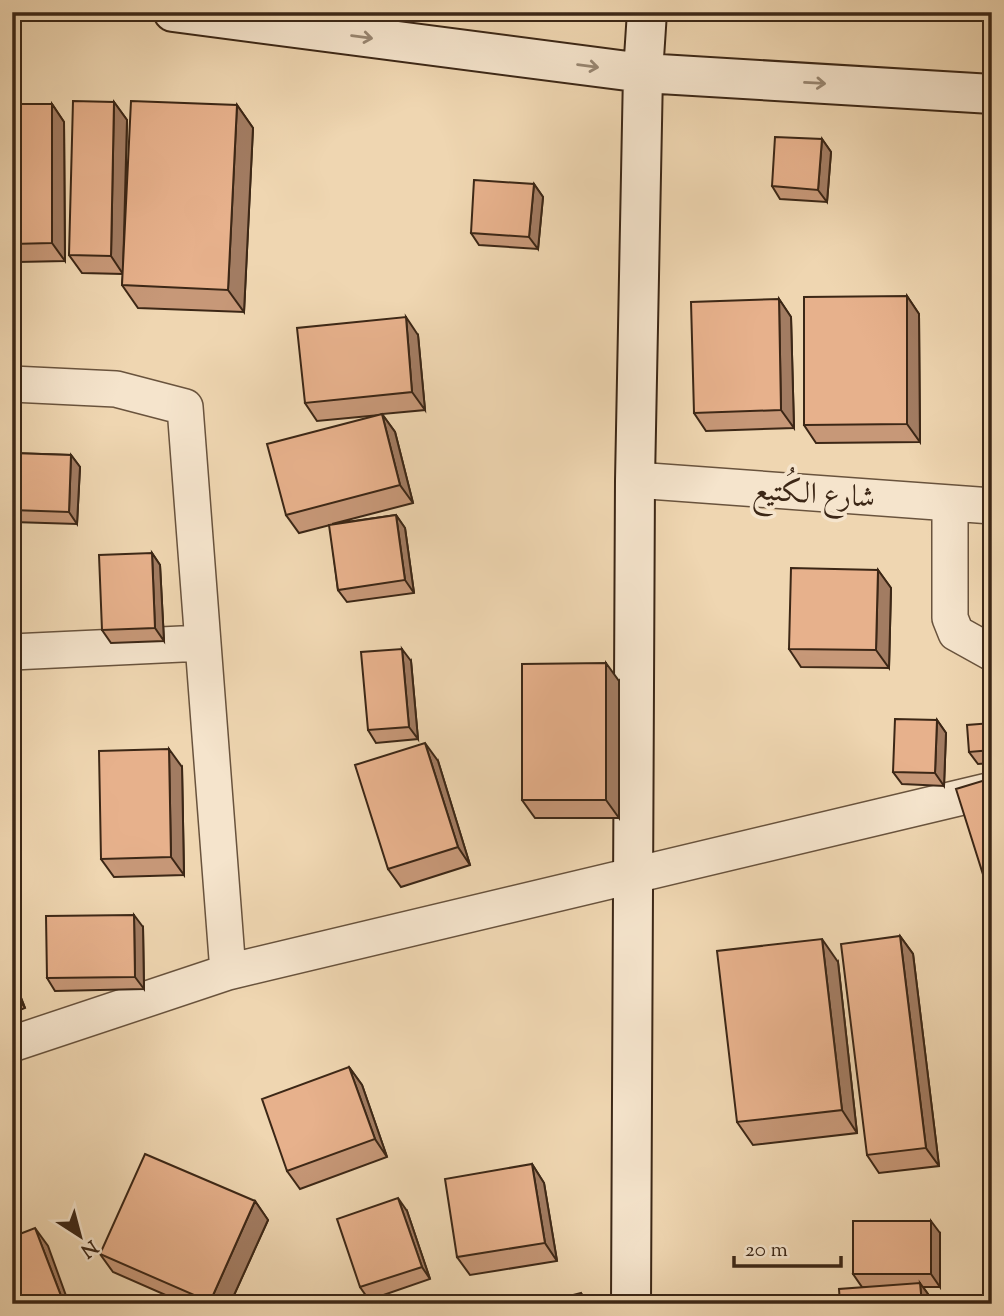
<svg xmlns="http://www.w3.org/2000/svg" width="1004" height="1316" viewBox="0 0 1004 1316" font-family="'Sorts Mill Goudy',Amiri,serif">
  <rect width="100%" height="100%" fill="#efd6b1"/>
  <filter id="stains"><feTurbulence type="fractalNoise" baseFrequency=".00286" numOctaves="4"/><feColorMatrix values="0 0 0 0 .2 0 0 0 0 .09 0 0 0 0 .02 0 0 0 .5 -.17"/></filter>
  <radialGradient id="worn" r=".72"><stop offset=".6" stop-color="#630" stop-opacity="0"/><stop offset="1" stop-color="#630" stop-opacity=".3"/></radialGradient>
  <g fill="none" stroke-linecap="round" stroke-linejoin="round">
    <defs>
      <path id="street" d="M12 384 116 389 185 407 228 972
        M635 480 992 506
        M950 503V618L956 633 992 653
        M12 652 203 643
        M12 1044 228 972 992 790"/>
      <path id="secondary" d="M173 12 643 73 992 94
        M631 1304 635 480 643 73 647 12"/>
    </defs>
    <use href="#street" stroke="#69533d" stroke-width="38"/>
    <use href="#secondary" stroke="#3c2716" stroke-width="42"/>
    <use href="#street" stroke="#f5e4cc" stroke-width="35"/>
    <use href="#secondary" stroke="#f5e4cc" stroke-width="38"/>
  </g>
  <path fill="#c79878" stroke="#3c2716" stroke-width="2" d="M114 102 127 120 124 257 237 105 253 128 244 312 138 308 122 285 123 274 82 273 69 255Z
    M12 104H52L64 122 65 261 18 262 12 254Z
    M822 139 831 152 827 202 780 199 772 186Z
    M992 160V214H989L985 207Z
    M534 184 543 197 538 249 479 245 471 233Z
    M907 296 919 314 920 442 816 443 804 425Z
    M779 299 791 317 794 428 706 431 694 413Z
    M418 335 425 410 382 414 395 432 413 503 332 524 396 515 405 528 414 593 347 602 338 590 330 525 299 533 286 515 380 415 317 421 305 403Z
    M12 453 71 455 80 467 77 524 13 522Z
    M152 553 160 565 164 641 111 643 102 630Z
    M878 570 891 588 889 668 801 667 789 649Z
    M411 661 418 739 376 743 368 730Z
    M619 681V818H535L522 800Z
    M937 720 946 733 944 786 902 784 893 772Z
    M992 723V763L978 764 969 752Z
    M438 761 470 865 401 887 388 869Z
    M182 767 184 875 114 877 101 859Z
    M992 778V893L986 884Z
    M143 927 144 989 55 991 47 978Z
    M900 936 913 954 939 1166 879 1173 867 1155Z
    M838 962 857 1133 753 1145 737 1122Z
    M12 975 25 1008 12 1013Z
    M349 1067 362 1085 387 1157 300 1189 287 1171Z
    M532 1164 544 1183 557 1261 470 1275 457 1257Z
    M255 1201 268 1220 230 1304H186L113 1272 100 1254Z
    M407 1211 430 1279 369 1300 360 1287Z
    M940 1233V1287H923L933 1301 862 1287 853 1274Z"/>
  <path fill="#a27c62" stroke="#3c2716" stroke-width="2" d="M114 102 127 120 123 274 111 256Z
    M52 104 64 122 65 261 52 243Z
    M237 105 253 128 244 312 228 290Z
    M822 139 831 152 827 202 818 190Z
    M534 184 543 197 538 249 529 237Z
    M907 296 919 314 920 442 907 424Z
    M779 299 791 317 794 428 781 410Z
    M406 317 418 335 425 410 412 392Z
    M382 414 395 432 413 503 400 485Z
    M71 455 80 467 77 524 69 512Z
    M396 515 405 528 414 593 405 580Z
    M152 553 160 565 164 641 155 628Z
    M878 570 891 588 889 668 876 650Z
    M402 649 411 661 418 739 409 727Z
    M606 663 619 681V818L606 800Z
    M937 720 946 733 944 786 935 773Z
    M425 743 438 761 470 865 458 847Z
    M169 749 182 767 184 875 171 857Z
    M134 915 143 927 144 989 135 977Z
    M900 936 913 954 939 1166 926 1148Z
    M822 939 838 962 857 1133 842 1110Z
    M12 975 25 1008 12 990Z
    M349 1067 362 1085 387 1157 375 1139Z
    M532 1164 544 1183 557 1261 545 1243Z
    M398 1198 407 1211 430 1279 422 1267Z
    M255 1201 268 1220 230 1304H212L210 1302Z
    M931 1221 940 1233V1287L931 1274Z
    M35 1228 48 1246 69 1304H64L63 1301Z
    M920 1283 933 1301V1304H922Z
    M581 1293 589 1304H584Z"/>
  <path fill="#e7b18c" stroke="#3c2716" stroke-width="2" d="M73 101 114 102 111 256 69 255Z
    M131 101 237 105 228 290 122 285Z
    M12 104H52V243L12 244Z
    M775 137 822 139 818 190 772 186Z
    M992 160V208L985 207Z
    M474 180 534 184 529 237 471 233Z
    M907 296V424L804 425V297Z
    M779 299 781 410 694 413 691 302Z
    M406 317 412 392 305 403 297 328Z
    M382 414 400 485 286 515 267 444Z
    M12 453 71 455 69 512 12 510Z
    M396 515 405 580 338 590 329 525Z
    M152 553 155 628 102 630 99 555Z
    M791 568 878 570 876 650 789 649Z
    M402 649 409 727 368 730 361 652Z
    M606 663V800H522V664Z
    M895 719 937 720 935 773 893 772Z
    M992 723V750L969 752 967 725Z
    M425 743 458 847 388 869 355 765Z
    M169 749 171 857 101 859 99 751Z
    M992 778V882L986 884 956 789Z
    M134 915 135 977 47 978 46 916Z
    M900 936 926 1148 867 1155 841 944Z
    M822 939 842 1110 737 1122 717 951Z
    M349 1067 375 1139 287 1171 262 1099Z
    M145 1154 255 1201 210 1302 100 1254Z
    M532 1164 545 1243 457 1257 445 1179Z
    M398 1198 422 1267 360 1287 337 1219Z
    M853 1221H931V1274H853Z
    M35 1228 63 1301 56 1304H12V1237Z
    M920 1283 922 1304H840L839 1289Z
    M581 1293 584 1304H538Z"/>
  <defs><path id="oneway-shaft" d="M-6 0H5M1.5-3L5.5 0L1.5 3" fill="none" stroke-width="1.6" stroke-linecap="round" stroke-linejoin="round" transform="scale(1.75)"/></defs>
  <g stroke="#988671">
    <use href="#oneway-shaft" transform="translate(362 37) rotate(7)"/>
    <use href="#oneway-shaft" transform="translate(588 66) rotate(7)"/>
    <use href="#oneway-shaft" transform="translate(815 83) rotate(3)"/>
  </g>
  <g text-anchor="middle" stroke-width="7" stroke-linejoin="round" paint-order="stroke">
    <g font-size="30" fill="#3c2716" stroke="#f5e4cc">
      <text transform="translate(814 493) rotate(4)" y="10">شارع الكُتيع</text>
    </g>
  </g>
  <rect width="1004" height="1316" fill="none" stroke="#efd6b1" stroke-width="42"/>
  <rect x="14" y="14" width="976" height="1288" fill="none" stroke="#3c2716" stroke-width="3.5"/>
  <rect x="21" y="21" width="962" height="1274" fill="none" stroke="#3c2716" stroke-width="2"/>
  <g transform="translate(80 1236) rotate(144)" stroke="#f5e4cc" stroke-width="5" paint-order="stroke">
  <path d="M0-5L12 26L0 18L-12 26Z" fill="#3c2716"/>
  <text y="-10" font-size="19" font-weight="bold" text-anchor="middle" fill="#3c2716">N</text>
  </g>
  <path d="M734 1256v10h107v-10" fill="none" stroke="#3c2716" stroke-width="3.5"/>
  <text x="745" y="1256" font-size="21" fill="#3c2716" stroke="#f5e4cc" stroke-width="5" paint-order="stroke">20 m</text>
  <rect width="100%" height="100%" filter="url(#stains)"/>
  <rect width="100%" height="100%" fill="url(#worn)"/>
</svg>
